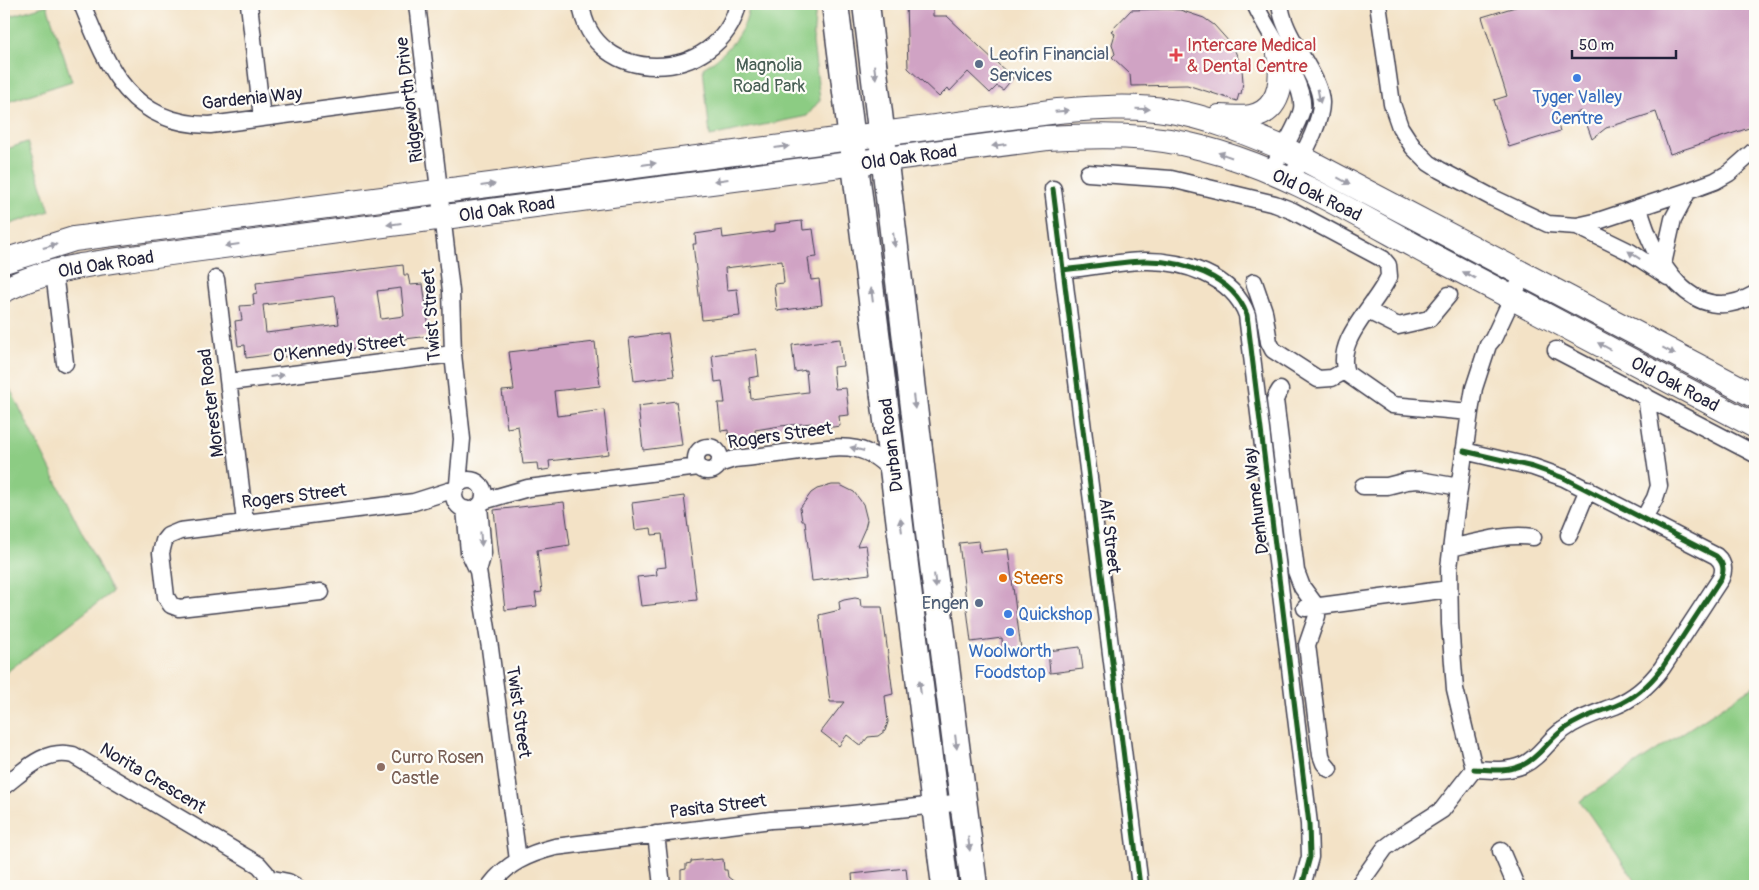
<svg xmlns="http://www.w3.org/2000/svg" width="1759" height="890" viewBox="0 0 1759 890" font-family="Pangolin,sans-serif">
  <rect width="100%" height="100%" fill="#fdfcf7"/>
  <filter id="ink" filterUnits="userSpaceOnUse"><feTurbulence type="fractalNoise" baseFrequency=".02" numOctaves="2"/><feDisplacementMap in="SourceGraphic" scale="10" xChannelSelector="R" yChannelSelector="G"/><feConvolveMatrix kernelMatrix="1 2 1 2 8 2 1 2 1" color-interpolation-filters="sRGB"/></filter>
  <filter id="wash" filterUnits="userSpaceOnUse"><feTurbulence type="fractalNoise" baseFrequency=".0096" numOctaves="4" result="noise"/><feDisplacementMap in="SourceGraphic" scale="20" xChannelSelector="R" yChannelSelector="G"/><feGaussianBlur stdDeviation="1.12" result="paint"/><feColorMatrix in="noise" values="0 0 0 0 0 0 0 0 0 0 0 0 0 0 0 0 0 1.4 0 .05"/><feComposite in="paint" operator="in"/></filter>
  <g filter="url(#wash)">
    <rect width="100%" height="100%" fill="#f3e2c6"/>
    <path fill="#8ccc83" stroke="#57775f" d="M749 4H816L813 42 820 100 807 116 710 136 703 68C726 54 747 32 749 4Z
      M47 5 72 81 4 103V18Z
      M27 142 50 211 4 226V150Z
      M4 377 112 592 4 674Z
      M1755 685V886H1672L1671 882 1651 886H1639L1580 801Z"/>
    <g id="blocks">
      <path fill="#d0a3c4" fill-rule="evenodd" d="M906 4H933V16H947L1013 78 1003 90 997 86 990 93 968 72 950 91 948 88 939 97 908 68Z
        M1525 4H1755V126L1670 154 1656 112 1606 128 1592 139 1582 111 1556 119 1560 131 1509 147 1494 100 1507 96 1482 17Z
        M1167 9 1180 10 1204 18 1214 25 1231 44 1232 43 1242 69 1243 82 1241 94H1239L1237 101 1187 85 1131 86 1130 74 1112 57 1115 54 1112 44 1115 34 1111 31 1131 10Z
        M802 221 803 230 813 229 817 257 808 258 811 280 819 279 822 305 777 311 774 284 784 283 782 261 725 268 727 290 737 289 740 316 702 320 693 244H696L695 234 722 230 723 238 775 231V224Z
        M403 265 404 275H408L410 285 423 284 430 336 396 340 397 343 283 357V353L246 358 245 345 238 346 235 321 242 320 240 306 254 305 253 294 257 293 256 283ZM401 288 404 316 381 319 377 291ZM335 296 339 324 266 333 263 305Z
        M668 333 674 376 634 381 629 338Z
        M840 339 843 366 833 367 835 389 846 388 849 415 839 416 840 426 813 430 812 423 780 426 755 430 756 436 729 440 728 430 721 431 718 403H725L722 381 715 382 712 355 756 349 759 376 749 378 751 399 808 392 806 370 795 372 792 345Z
        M595 342 600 386 554 391 557 416 604 410 609 454 549 461 550 469 538 471 537 463 523 464 518 426 507 428 502 391 514 390 509 352Z
        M676 401 682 445 643 450 638 406Z
        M832 485H840L854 492 863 504 867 520 865 528 857 546 866 545 870 574 812 581 805 521H802L800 508 811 493 817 489Z
        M684 496 697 600 641 606 637 577 657 575 656 568 666 567 662 534 652 535 651 528 635 530 632 503Z
        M564 502 570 545 537 550 542 592 535 593 537 606 505 610 494 510Z
        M979 541 980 552 1008 549 1021 649 1003 652 1002 638 971 642 959 543Z
        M855 598 860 599 861 607H882L893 694 885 696 888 722 885 731 878 736 868 737 861 746 847 735 839 746 821 732 844 702H830L819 615 840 610 839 602 844 600Z
        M1080 647 1083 669 1050 673 1048 651Z
        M712 859V860L723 859 724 870H727L728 877 740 886H681V870L686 869V864L691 863V861Z
        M906 868 908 886H853L852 874Z"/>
    </g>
  </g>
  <g filter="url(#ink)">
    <use href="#blocks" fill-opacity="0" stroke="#413f50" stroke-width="1"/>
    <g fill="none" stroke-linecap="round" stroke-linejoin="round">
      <defs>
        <path id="street" d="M82 4C108 68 129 124 210 125L428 96
          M249 4 262 118
          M417 4 451 291 453 354 462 439 458 484
          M581 4C591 88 720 85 738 4
          M1255 4C1266 30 1306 84 1302 109 1299 124 1278 158 1270 172
          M1280 4C1282 22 1291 37 1300 53 1308 68 1320 85 1321 102 1322 123 1300 160 1290 180
          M1378 4 1392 104 1400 127 1413 147 1429 163 1440 170 1493 198 1548 224 1577 226 1595 222 1688 191 1715 181 1729 173 1755 150
          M1088 173 1171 179 1275 204 1293 211 1383 259 1388 265 1389 276C1377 305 1334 339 1346 373L1392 405 1470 412
          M1053 189 1140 886
          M1639 208C1653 259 1691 331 1755 294
          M1577 226 1630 252 1668 277
          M1663 264 1673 219 1688 191
          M1063 270C1090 267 1117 262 1144 261 1182 260 1233 276 1247 315L1309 824 1310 857 1302 886
          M54 272 65 363
          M216 279 245 522
          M1254 282 1264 311 1269 342 1273 350 1318 379 1332 378 1345 371
          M1368 311 1398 326 1429 319 1449 295
          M1556 350 1755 454
          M229 382 453 354
          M1280 390 1277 395 1275 400 1296 571 1302 587 1316 606 1317 616 1307 645 1321 755 1324 763 1329 769
          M696 459a12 12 0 1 1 24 0a12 12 0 1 1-24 0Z
          M1464 451 1533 467 1564 478 1716 556C1723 562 1725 569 1721 578L1662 668C1650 684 1635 698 1615 706 1597 713 1579 718 1563 730 1548 740 1540 757 1523 765 1507 772 1491 770 1474 769
          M719 464 734 459C756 457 777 454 799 451 838 447 867 439 894 475
          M454 495a15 15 0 1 1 30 0a15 15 0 1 1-30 0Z
          M1363 486H1387L1407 481 1419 480 1459 487
          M483 501 528 488 699 467
          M465 509 469 552 478 571 490 648 518 860
          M1644 518 1655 498 1659 486 1646 396
          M1569 535 1588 489
          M1451 548C1478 542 1506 533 1533 537
          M478 571 483 553 479 506
          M321 592 179 608 171 605 166 597 161 553 164 541 168 536 180 531 414 502 455 489
          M1305 608 1449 589
          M1474 769 1455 689 1450 624 1449 568 1455 517 1470 412 1474 388 1488 345 1493 339 1523 275
          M4 786C24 771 45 748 73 755L259 865 266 873 268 886
          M656 834 662 886
          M1501 851 1516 886
          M268 878 288 882 295 886
          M490 886C507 863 528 854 555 847L771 820 824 817 964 802
          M1358 886 1385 848 1401 836 1442 810 1474 769"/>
        <path id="secondary" d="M1219 117C1229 117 1241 119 1251 117 1284 110 1283 74 1278 48
          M4 261 74 239 1058 111C1094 108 1133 105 1170 111 1209 117 1247 133 1283 148L1755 396
          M4 290C15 285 25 280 36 277 70 266 105 262 140 257L1047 138C1099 135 1152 134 1202 148 1284 169 1357 215 1431 255 1539 312 1647 369 1755 426"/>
        <path id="primary" d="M835 4 945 886
          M866 4 929 533 974 886"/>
      </defs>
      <use href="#street" stroke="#413f50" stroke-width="19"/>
      <use href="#secondary" stroke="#413f50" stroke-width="26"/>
      <use href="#primary" stroke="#413f50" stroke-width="29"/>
      <use href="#street" stroke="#fff" stroke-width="16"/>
      <use href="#secondary" stroke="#fff" stroke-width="24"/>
      <use href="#primary" stroke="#fff" stroke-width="26"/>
      <defs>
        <path id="cycleway" d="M1053 189 1140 886
          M1063 270C1090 267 1117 262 1144 261 1182 260 1233 276 1247 315L1309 824 1310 857 1302 886
          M1464 451 1533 467 1564 478 1716 556C1723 562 1725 569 1721 578L1662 668C1650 684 1635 698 1615 706 1597 713 1579 718 1563 730 1548 740 1540 757 1523 765 1507 772 1491 770 1474 769"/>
      </defs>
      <use href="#cycleway" stroke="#fdfcf7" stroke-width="8"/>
      <use href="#cycleway" stroke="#1b5e20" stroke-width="5"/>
    </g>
    <defs><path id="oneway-solid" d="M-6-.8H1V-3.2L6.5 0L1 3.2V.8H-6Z" transform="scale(1.25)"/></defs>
    <g fill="#9c9ca7">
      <use href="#oneway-solid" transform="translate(875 72) rotate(83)"/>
      <use href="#oneway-solid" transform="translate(1319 96) rotate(79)"/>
      <use href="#oneway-solid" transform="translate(1143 109) rotate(2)"/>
      <use href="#oneway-solid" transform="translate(1062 111) rotate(-5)"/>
      <use href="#oneway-solid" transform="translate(999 145) rotate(172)"/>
      <use href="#oneway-solid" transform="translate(782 147) rotate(-7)"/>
      <use href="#oneway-solid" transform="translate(1225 155) rotate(-161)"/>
      <use href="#oneway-solid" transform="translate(649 164) rotate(-7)"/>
      <use href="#oneway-solid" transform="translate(721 180) rotate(173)"/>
      <use href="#oneway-solid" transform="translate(1344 181) rotate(28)"/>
      <use href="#oneway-solid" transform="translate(488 185) rotate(-7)"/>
      <use href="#oneway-solid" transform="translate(394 224) rotate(173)"/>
      <use href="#oneway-solid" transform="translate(894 240) rotate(83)"/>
      <use href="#oneway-solid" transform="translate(232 245) rotate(172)"/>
      <use href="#oneway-solid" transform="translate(50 246) rotate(-15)"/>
      <use href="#oneway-solid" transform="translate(1634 255) rotate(-147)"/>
      <use href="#oneway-solid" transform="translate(1469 275) rotate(-152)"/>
      <use href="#oneway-solid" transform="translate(872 295) rotate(-97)"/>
      <use href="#oneway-solid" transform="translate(1604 346) rotate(-152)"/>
      <use href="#oneway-solid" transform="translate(1669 351) rotate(28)"/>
      <use href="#oneway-solid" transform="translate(277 376) rotate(-7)"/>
      <use href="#oneway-solid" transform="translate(914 402) rotate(83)"/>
      <use href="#oneway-solid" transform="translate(857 449) rotate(-165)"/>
      <use href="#oneway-solid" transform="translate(901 525) rotate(-97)"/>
      <use href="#oneway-solid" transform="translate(481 539) rotate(85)"/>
      <use href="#oneway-solid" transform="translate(935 581) rotate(83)"/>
      <use href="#oneway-solid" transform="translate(920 687) rotate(-97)"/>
      <use href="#oneway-solid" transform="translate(956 742) rotate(83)"/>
      <use href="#oneway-solid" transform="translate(969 844) rotate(83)"/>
    </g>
  </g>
  <path fill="#e0444e" stroke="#fdfcf7" stroke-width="2" d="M1173.5 47.5h5v5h5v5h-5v5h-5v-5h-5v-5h5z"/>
  <g fill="#5c6f8a" stroke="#fdfcf7" stroke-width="2">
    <circle cx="979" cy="64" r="5"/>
    <circle cx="979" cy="603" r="5"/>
  </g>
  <g fill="#3f7fe0" stroke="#fdfcf7" stroke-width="2">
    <circle cx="1577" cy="78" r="5"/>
    <circle cx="1008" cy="614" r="5"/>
    <circle cx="1010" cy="632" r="5"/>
  </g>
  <circle fill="#e8710a" stroke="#fdfcf7" stroke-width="2" cx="1003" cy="578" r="5"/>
  <circle fill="#8d6e63" stroke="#fdfcf7" stroke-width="2" cx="381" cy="767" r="5"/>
  <g text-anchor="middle" stroke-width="4.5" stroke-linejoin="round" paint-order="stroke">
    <g font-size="18" fill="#be3a42" stroke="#fdfcf7" text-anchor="start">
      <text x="1187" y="51">Intercare Medical<tspan x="1187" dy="21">&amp; Dental Centre</tspan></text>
    </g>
    <g font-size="18" fill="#4e5e75" stroke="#fdfcf7" text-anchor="start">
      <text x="989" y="60">Leofin Financial<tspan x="989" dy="21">Services</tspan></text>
      <text x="969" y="609" text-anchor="end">Engen</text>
    </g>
    <g font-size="18" fill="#475e54" stroke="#fdfcf7">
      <text x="769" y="71">Magnolia<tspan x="769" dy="21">Road Park</tspan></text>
    </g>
    <g font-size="18" fill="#366cbe" stroke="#fdfcf7">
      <text x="1577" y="103">Tyger Valley<tspan x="1577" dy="21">Centre</tspan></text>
      <text x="1018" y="620" text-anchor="start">Quickshop</text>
      <text x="1010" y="657">Woolworth<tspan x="1010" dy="21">Foodstop</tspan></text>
    </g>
    <g font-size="18" fill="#22223b" stroke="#fdfcf7">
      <text transform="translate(252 98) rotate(-6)" y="6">Gardenia Way</text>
      <text transform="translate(409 100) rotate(-97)" y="6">Ridgeworth Drive</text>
      <text transform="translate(909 157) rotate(-8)" y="6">Old Oak Road</text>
      <text transform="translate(1317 195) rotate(26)" y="6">Old Oak Road</text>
      <text transform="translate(507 209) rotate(-8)" y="6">Old Oak Road</text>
      <text transform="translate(106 264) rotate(-9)" y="6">Old Oak Road</text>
      <text transform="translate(431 315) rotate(-94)" y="6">Twist Street</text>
      <text transform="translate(339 348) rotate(-7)" y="6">O'Kennedy Street</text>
      <text transform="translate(1675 384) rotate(28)" y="6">Old Oak Road</text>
      <text transform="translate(211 403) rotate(-97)" y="6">Morester Road</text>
      <text transform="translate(780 435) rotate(-8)" y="6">Rogers Street</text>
      <text transform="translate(891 445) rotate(-97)" y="6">Durban Road</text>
      <text transform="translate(294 496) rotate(-7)" y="6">Rogers Street</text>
      <text transform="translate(1256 501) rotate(-97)" y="6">Denhume Way</text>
      <text transform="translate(1110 536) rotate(83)" y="6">Alf Street</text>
      <text transform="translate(519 712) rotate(82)" y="6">Twist Street</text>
      <text transform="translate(153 778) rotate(31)" y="6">Norita Crescent</text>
      <text transform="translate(718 806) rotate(-7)" y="6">Pasita Street</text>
    </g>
    <g font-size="18" fill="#c56008" stroke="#fdfcf7" text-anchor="start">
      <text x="1013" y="584">Steers</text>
    </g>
    <g font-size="18" fill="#785e54" stroke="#fdfcf7" text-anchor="start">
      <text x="391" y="763">Curro Rosen<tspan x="391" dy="21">Castle</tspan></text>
    </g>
  </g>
  <rect width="1759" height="890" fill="none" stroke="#fdfcf7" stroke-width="20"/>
  <path d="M1572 50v8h104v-8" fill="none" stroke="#22223b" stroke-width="2.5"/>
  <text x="1579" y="50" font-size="15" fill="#22223b" stroke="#fdfcf7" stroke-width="4" paint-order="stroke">50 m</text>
</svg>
